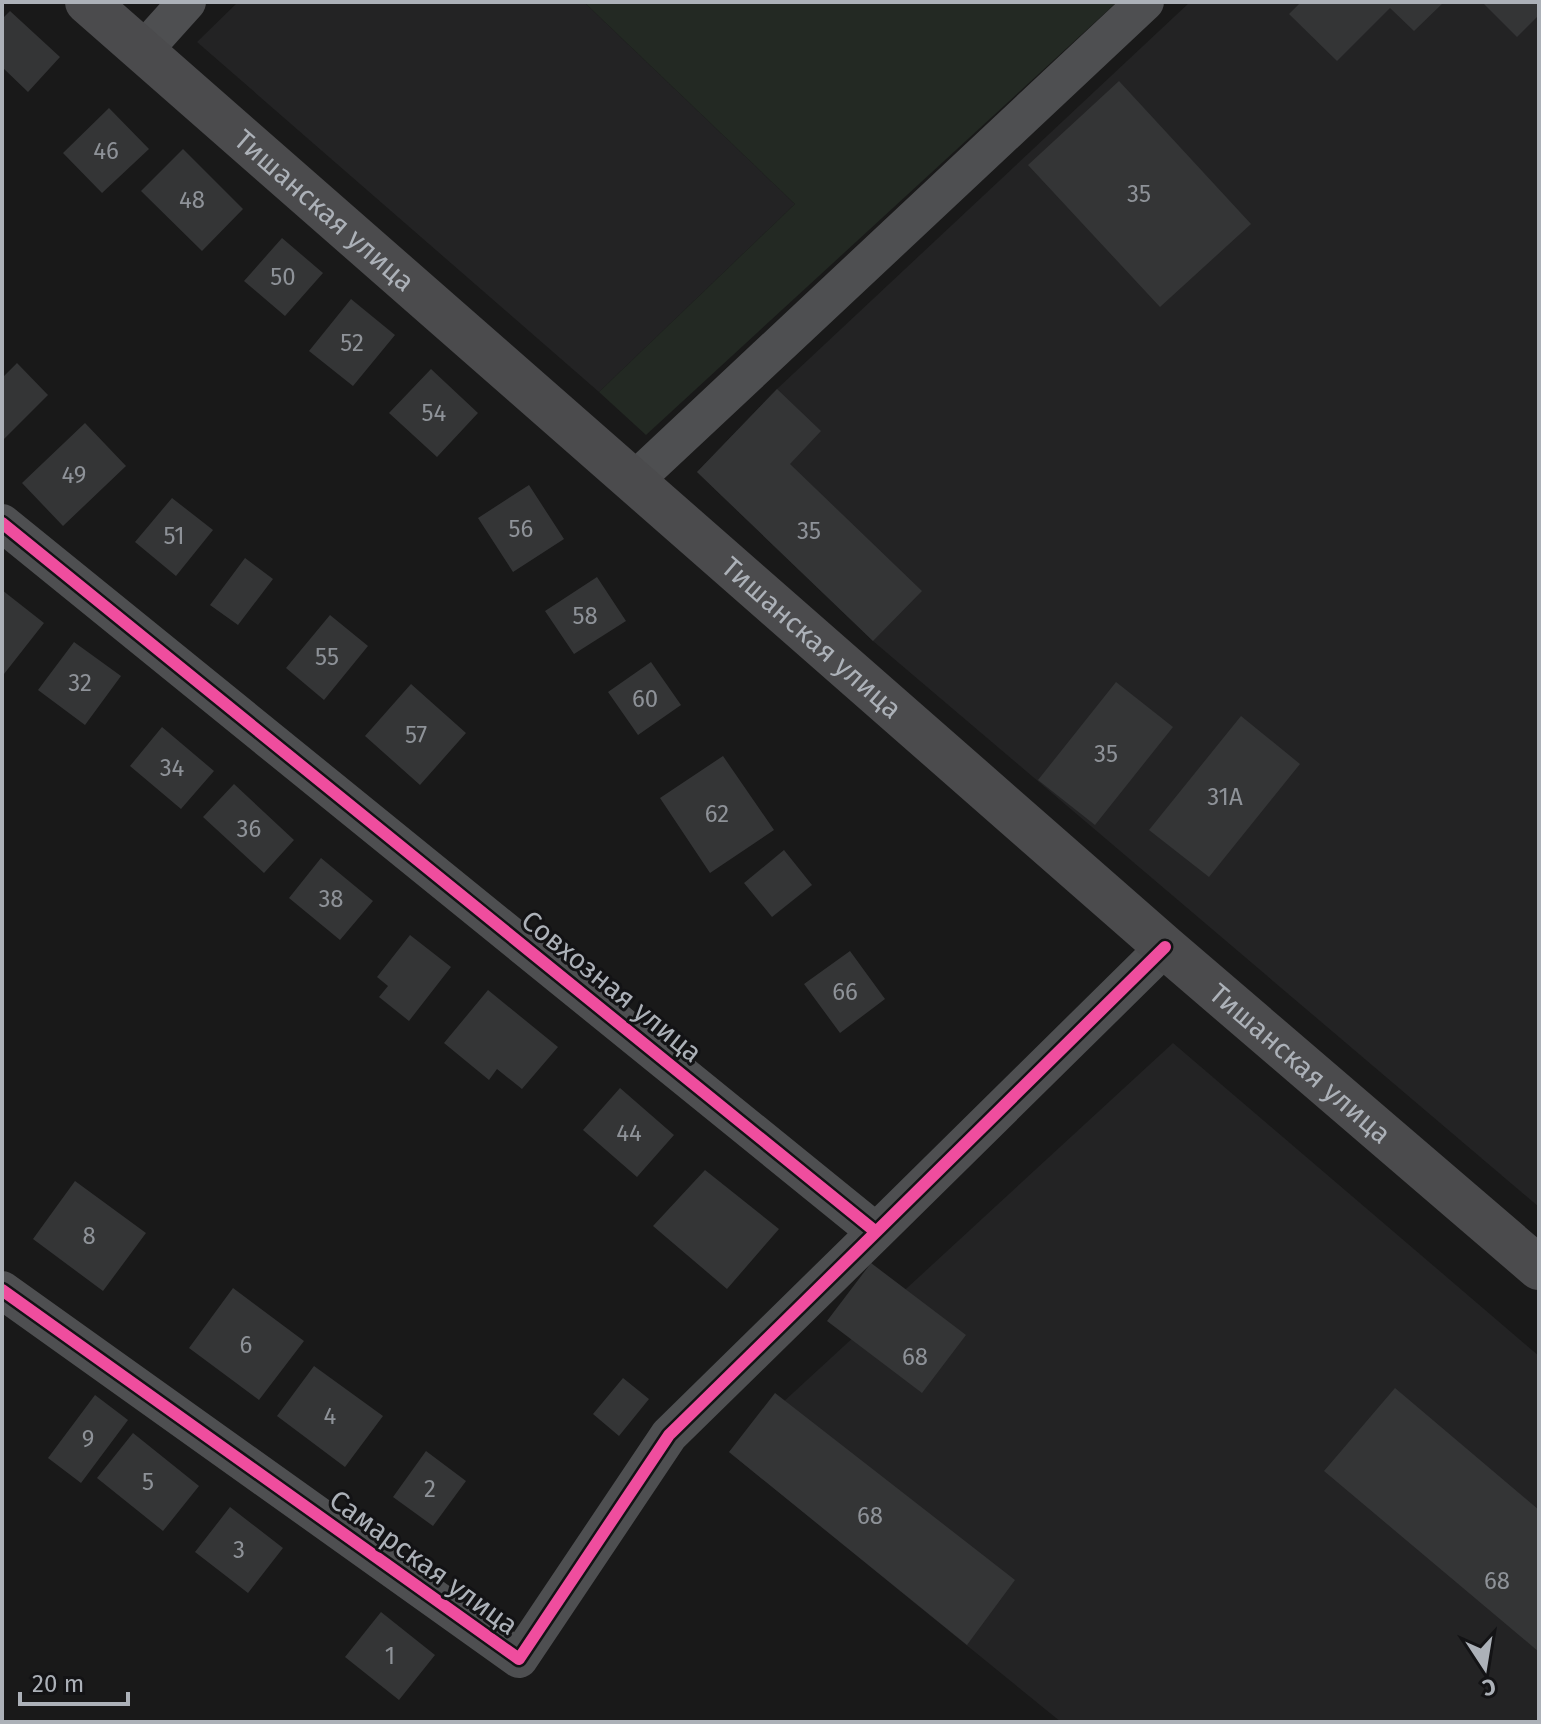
<svg xmlns="http://www.w3.org/2000/svg" width="1541" height="1724" viewBox="0 0 1541 1724" font-family="'Fira Sans',sans-serif">
  <rect width="100%" height="100%" fill="#191919"/>
  <path fill="#232324" d="M238 2H584L795 204 599 392 197 42Z
    M1190 2H1539V1207L873 641 697 472 777 389Z
    M1173 1043 1539 1356V1722H1061L729 1452Z"/>
  <path fill="#232923" d="M584 2H1117L646 435 599 392 795 204Z"/>
  <path fill="#343536" d="M1301 2H1444L1414 31 1390 8 1337 61 1289 14Z
    M1482 2H1539V15L1517 37Z
    M10 11 60 57 28 92 2 67V19Z
    M1119 81 1251 224 1160 307 1028 165Z
    M109 108 149 149 102 193 63 153Z
    M183 149 243 209 202 251 141 191Z
    M282 238 323 273 285 316 244 281Z
    M351 299 395 335 353 386 309 351Z
    M17 363 48 395 2 441V378Z
    M431 369 478 413 437 457 389 413Z
    M777 389 821 431 790 464 922 591 873 641 697 472Z
    M85 423 126 466 63 526 22 483Z
    M529 485 564 539 513 572 478 518Z
    M172 498 213 530 176 576 135 542Z
    M245 558 273 579 238 625 210 605Z
    M597 577 626 621 574 654 545 611Z
    M2 590 44 623 4 674 2 672Z
    M330 615 368 646 324 700 286 668Z
    M74 642 121 676 85 725 38 690Z
    M651 662 681 705 638 735 608 692Z
    M1116 682 1173 727 1095 825 1038 780Z
    M411 684 466 733 420 785 365 736Z
    M1241 716 1300 764 1209 877 1149 830Z
    M162 727 214 771 181 809 130 766Z
    M723 756 774 830 710 873 660 798Z
    M234 784 294 840 264 873 203 817Z
    M784 850 812 885 772 917 744 883Z
    M321 858 373 901 340 940 289 898Z
    M410 935 451 967 409 1021 379 997 388 986 377 977Z
    M850 951 885 999 840 1033 804 984Z
    M488 990 558 1047 522 1089 497 1069 489 1080 444 1043Z
    M620 1088 674 1135 637 1177 583 1130Z
    M705 1170 779 1229 727 1289 653 1226Z
    M75 1181 146 1233 103 1291 33 1239Z
    M871 1263 966 1335 922 1393 827 1321Z
    M233 1288 304 1341 259 1400 189 1348Z
    M314 1366 383 1416 345 1467 277 1416Z
    M623 1378 649 1399 619 1436 593 1414Z
    M1395 1388 1539 1510V1652L1324 1471Z
    M775 1393 1015 1580 967 1645 729 1452Z
    M95 1395 128 1420 81 1483 48 1458Z
    M133 1433 199 1486 163 1531 97 1478Z
    M426 1451 466 1481 433 1526 393 1497Z
    M230 1507 283 1548 248 1593 195 1552Z
    M381 1612 435 1655 399 1700 345 1657Z"/>
  <g fill="none" stroke-linecap="round" stroke-linejoin="round">
    <path stroke="#4e4f51" stroke-width="38" d="M142 52 187 2
      M635 480 1145 2
      M2 523 876 1232 1165 947
      M2 1290 519 1659 669 1435 876 1232"/>
    <path stroke="#4b4b4d" stroke-width="44" id="s1" d="M87 2 1165 947 1539 1268"/>
    <defs>
      <path id="cycleway" d="M2 523 876 1232 1165 947
        M2 1290 519 1659 669 1435 876 1232"/>
    </defs>
    <use href="#cycleway" stroke="#131315" stroke-width="17"/>
    <use href="#cycleway" stroke="#ef4d9e" stroke-width="12"/>
  </g>
  <g text-anchor="middle" stroke-width="6" stroke-linejoin="round" paint-order="stroke">
    <g font-size="24" fill="#8e9298">
      <text x="106" y="159">46</text>
      <text x="1139" y="202">35</text>
      <text x="192" y="208">48</text>
      <text x="283" y="285">50</text>
      <text x="352" y="351">52</text>
      <text x="434" y="421">54</text>
      <text x="74" y="483">49</text>
      <text x="521" y="537">56</text>
      <text x="809" y="539">35</text>
      <text x="174" y="544">51</text>
      <text x="585" y="624">58</text>
      <text x="327" y="665">55</text>
      <text x="80" y="691">32</text>
      <text x="645" y="707">60</text>
      <text x="416" y="743">57</text>
      <text x="1106" y="762">35</text>
      <text x="172" y="776">34</text>
      <text x="1225" y="805">31А</text>
      <text x="717" y="822">62</text>
      <text x="249" y="837">36</text>
      <text x="331" y="907">38</text>
      <text x="845" y="1000">66</text>
      <text x="629" y="1141">44</text>
      <text x="89" y="1244">8</text>
      <text x="246" y="1353">6</text>
      <text x="915" y="1365">68</text>
      <text x="330" y="1424">4</text>
      <text x="88" y="1447">9</text>
      <text x="148" y="1490">5</text>
      <text x="430" y="1497">2</text>
      <text x="870" y="1524">68</text>
      <text x="239" y="1558">3</text>
      <text x="1497" y="1589">68</text>
      <text x="390" y="1664">1</text>
    </g>
    <g font-size="28" fill="#acb1b8" stroke="#131315">
      <text dy="10" stroke="none"><textPath href="#s1" startOffset="316">Тишанская улица</textPath></text>
      <text dy="10" stroke="none"><textPath href="#s1" startOffset="964">Тишанская улица</textPath></text>
      <text transform="translate(612 986) rotate(39)" y="10">Совхозная улица</text>
      <text dy="10" stroke="none"><textPath href="#s1" startOffset="1612">Тишанская улица</textPath></text>
      <text transform="translate(424 1562) rotate(36)" y="10">Самарская улица</text>
    </g>
  </g>
  <rect width="1541" height="1724" fill="none" stroke="#acb1b8" stroke-width="8"/>
  <g transform="translate(1485 1668) rotate(168)" stroke="#131315" stroke-width="6" paint-order="stroke">
  <path d="M0-6L14 30L0 20L-14 30Z" fill="#acb1b8"/>
  <text y="-12" font-size="22" font-weight="bold" text-anchor="middle" fill="#acb1b8">С</text>
  </g>
  <path d="M20 1692v12h108v-12" fill="none" stroke="#acb1b8" stroke-width="4"/>
  <text x="32" y="1692" font-size="24" fill="#acb1b8" stroke="#131315" stroke-width="6" paint-order="stroke">20 m</text>
</svg>
